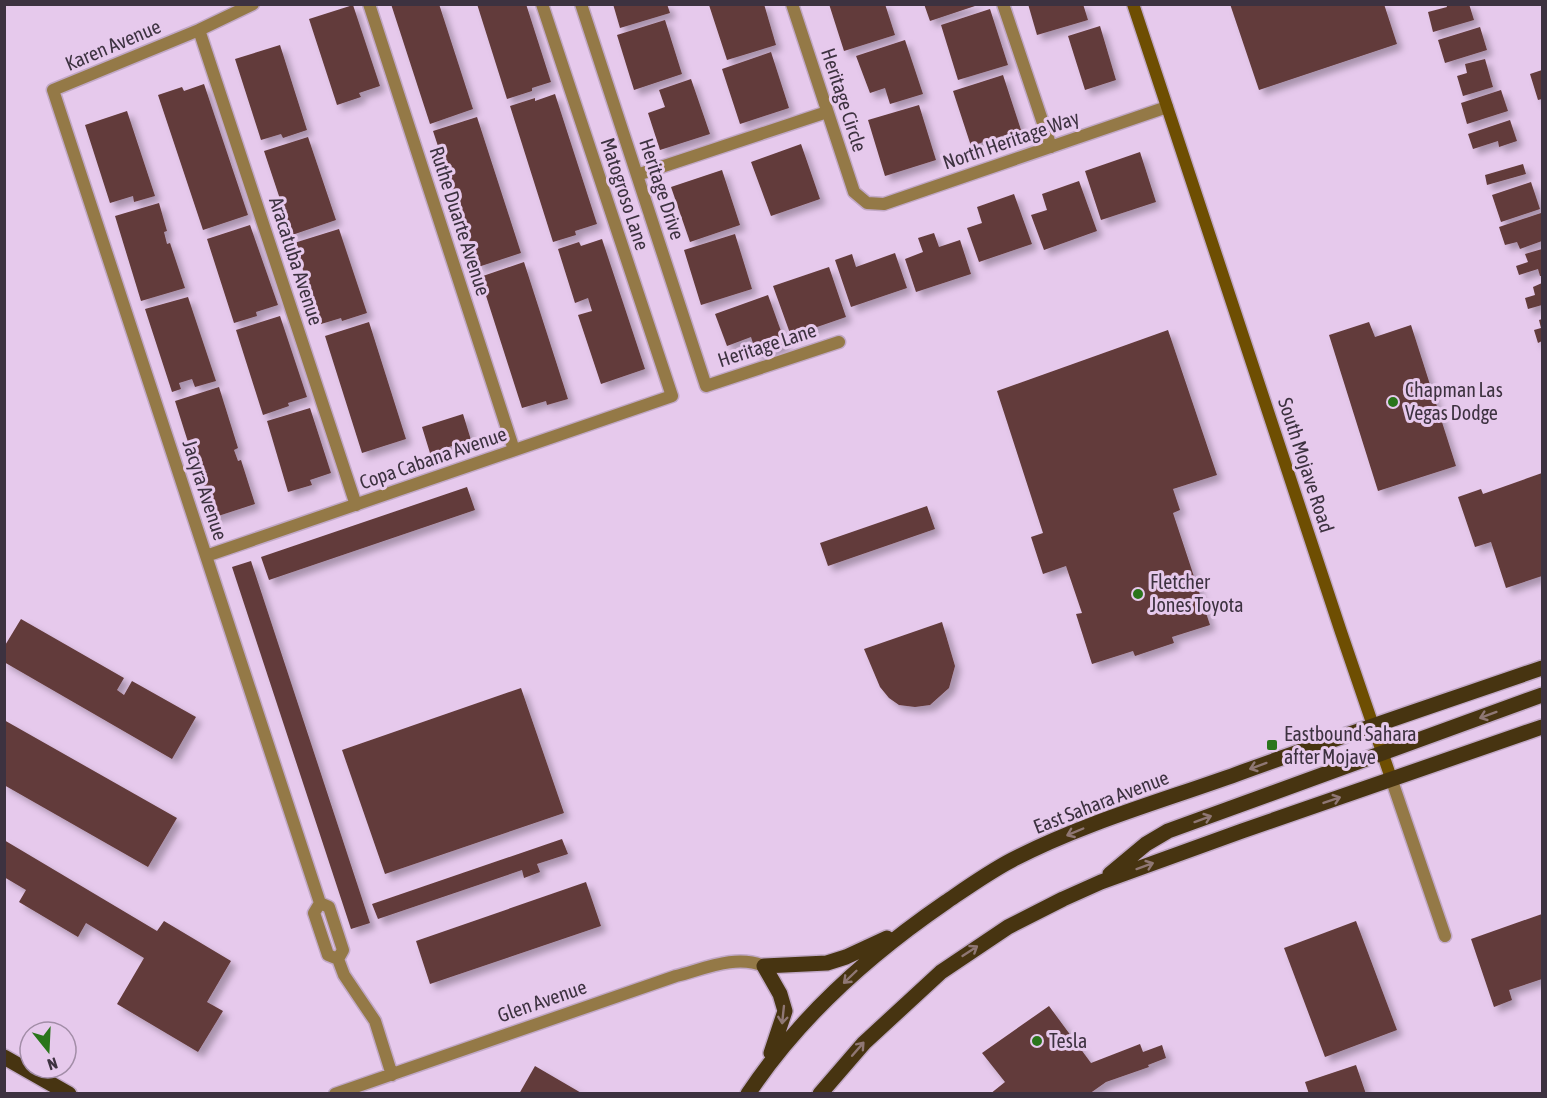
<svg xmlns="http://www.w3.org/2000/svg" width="1547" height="1098" viewBox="0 0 1547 1098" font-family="'Asap Condensed',sans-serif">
  <defs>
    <filter id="shadow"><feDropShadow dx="5.5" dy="5.5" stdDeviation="3" flood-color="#0004"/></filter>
  </defs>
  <rect width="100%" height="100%" fill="#e6c9ec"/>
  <path fill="#623a3a" filter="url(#shadow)" d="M391 4H439L473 109 430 124Z
    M477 4H526L551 82 532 88V91L507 99Z
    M613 4H667L670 13 620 28Z
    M764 4 776 45 727 60 709 5Z
    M829 4H885L895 35 844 51Z
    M924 4H978V5L930 21Z
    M1028 4H1083L1088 20 1037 35Z
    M1230 4H1384L1397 44 1259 90Z
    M1446 4H1469L1474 20 1433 32 1428 12 1447 7Z
    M353 5 380 86 359 93 361 97 337 105 309 19Z
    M990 9 1008 65 958 80 941 25Z
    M665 20 682 74 634 90 617 35Z
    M1100 26 1116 80 1085 90 1068 36Z
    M1480 27 1487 50 1445 63 1438 40Z
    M905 40 923 94 890 104 885 88 870 93 856 56Z
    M280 45 307 130 283 138 281 134 261 140 235 59Z
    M771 52 789 108 740 124 722 69Z
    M1485 59 1493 87 1463 96 1457 76 1467 73 1465 64Z
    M1542 70V99L1538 100 1530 74Z
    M1003 75 1021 130 971 146 953 91Z
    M691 79 710 134 660 150 648 113 665 107 659 90Z
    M204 84 248 215 203 230 158 95 182 87 184 91Z
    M1501 90 1508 111 1467 124 1461 103Z
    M555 94 597 224 575 231 576 235 553 242 510 106 535 98V101Z
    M919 105 936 160 885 176 868 120Z
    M127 111 155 196 134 202 133 196 110 203 85 125Z
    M477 117 521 253 478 267 433 131Z
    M1510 120 1517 141 1499 147 1498 141 1473 149 1468 134Z
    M308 137 336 220 292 235 264 151Z
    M801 144 820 199 771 216 751 162Z
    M1140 152 1156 202 1101 220 1085 171Z
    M1523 164 1526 174 1487 185 1485 175Z
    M722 170 740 225 690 242 671 187Z
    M1079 181 1097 231 1044 250 1031 215 1047 210 1042 194Z
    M1531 182 1540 209 1501 222 1492 195Z
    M1014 194 1032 244 979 262 967 228 982 223 977 207Z
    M159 203 167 231 164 232 167 244 170 243 185 288 141 301 115 216Z
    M1541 213 1542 219V241L1520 249 1517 242 1505 245 1499 227Z
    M250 225 278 305 256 312 257 316 234 323 207 239Z
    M339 229 367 313 342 321 341 318 321 324 294 243Z
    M934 233 939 247 960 240 971 274 916 292 905 259 923 252 918 238Z
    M735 234 752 289 701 305 684 250Z
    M602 239 645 369 601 384 578 315 592 311 588 298 575 303 558 249 579 242 581 246Z
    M1542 249V276H1540L1538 269 1519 275 1516 266 1528 262 1525 254Z
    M895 253 907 288 851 307 835 260 852 254 856 267Z
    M524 262 568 399 547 405 546 401 522 408 480 277Z
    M829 267 846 317 791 336 773 286Z
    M1542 283V305L1528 309 1525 298 1535 295 1533 287Z
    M768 295 786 345 757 356 751 337 727 346 715 314Z
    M188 297 216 381 195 387 192 379 179 383 181 389 172 392 145 309Z
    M280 316 307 397 288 403 289 406 263 415 236 330Z
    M1542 319V341L1538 343 1534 330 1541 328 1539 320Z
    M369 322 406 439 362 453 325 336Z
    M1369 322 1375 337 1411 325 1456 466 1378 491 1329 335Z
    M1168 330 1217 475 1173 489 1180 510 1173 513 1210 625 1172 637 1174 643 1135 656 1133 651 1092 664 1076 614 1082 613 1066 566 1043 574 1031 537 1043 533 997 391Z
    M219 387 238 448 234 450 238 461 241 460 255 504 212 518 175 401Z
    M310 408 331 473 310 480 312 485 288 492 267 421Z
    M463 414 471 440 430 453 422 427Z
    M1542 473V576L1506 588 1491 542 1475 547 1458 497 1481 489 1483 494Z
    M467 487 475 510 269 580 261 557Z
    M927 506 935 529 828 566 820 543Z
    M251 561 370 923 351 929 232 567Z
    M21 619 124 678 117 690 124 695 132 681 196 717 172 759 4 662V647Z
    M942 622 955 666 949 688 930 705 915 707 899 705 889 698 880 687 864 649Z
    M521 688 564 813 385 874 342 750Z
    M4 720 177 818 148 867 4 785Z
    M562 839 568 854 537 864 540 872 524 878 522 870 378 919 372 904Z
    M4 840 157 931 164 921 231 961 207 1002 223 1011 198 1052 117 1004 144 958 86 923 78 937 19 902 26 890 4 877Z
    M586 882 601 926 430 984 416 941Z
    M1542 914V979L1509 990 1512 1000 1494 1007 1471 939Z
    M1356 921 1397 1030 1325 1057 1284 948Z
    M1049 1006 1091 1063 1140 1044 1143 1052 1162 1045 1166 1058 1148 1065 1149 1067 1106 1082 1089 1094H990L1005 1082 982 1053Z
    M1356 1065 1366 1094H1309L1305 1082Z
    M535 1066 583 1094H519Z"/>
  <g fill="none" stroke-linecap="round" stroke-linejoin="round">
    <defs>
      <path id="street" d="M253 4 199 30 53 90 320 903 329 907 343 950 338 959
        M369 4 514 450
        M581 4 706 386 839 342
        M792 4 854 192 867 203 884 204 1167 107
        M1003 4 1051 147
        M199 30 356 505
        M637 175 827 112
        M206 556 672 396 542 4
        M1391 778 1445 936
        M320 903 314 913 328 955 338 959 344 975 375 1021 392 1075
        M335 1094 676 976C704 969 736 954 764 966"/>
      <path id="secondary" d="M1133 4 1341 632 1391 778"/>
      <path id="primary" d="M1110 874 1146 844 1168 831 1542 695
        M771 1053 785 1011 780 994 764 966 827 963 846 957 887 938
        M4 1057 69 1094
        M748 1094C799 1017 870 954 946 902 968 887 989 872 1012 860 1083 823 1162 801 1237 774 1338 737 1440 703 1542 668
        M820 1094 864 1043 941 972 1008 927 1063 899 1101 882 1242 831 1542 727"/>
    </defs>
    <use href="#street" stroke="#c1a8c6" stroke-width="15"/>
    <use href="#secondary" stroke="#c1a8c6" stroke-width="15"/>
    <use href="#primary" stroke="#c1a8c6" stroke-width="18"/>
    <use href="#street" stroke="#947947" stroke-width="12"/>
    <use href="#secondary" stroke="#6e4e02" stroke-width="12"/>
    <use href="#primary" stroke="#473411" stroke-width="15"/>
  </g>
  <defs><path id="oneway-shaft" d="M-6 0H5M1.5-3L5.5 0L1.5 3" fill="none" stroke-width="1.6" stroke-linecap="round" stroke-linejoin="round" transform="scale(1.5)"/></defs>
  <g stroke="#8f7774">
    <use href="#oneway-shaft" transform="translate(1488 715) rotate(160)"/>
    <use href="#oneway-shaft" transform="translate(1258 766) rotate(160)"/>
    <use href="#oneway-shaft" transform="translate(1332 800) rotate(-19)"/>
    <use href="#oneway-shaft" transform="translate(1203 819) rotate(-20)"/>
    <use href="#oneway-shaft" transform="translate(1075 832) rotate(157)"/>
    <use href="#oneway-shaft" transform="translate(1145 866) rotate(-20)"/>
    <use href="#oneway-shaft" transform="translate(970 951) rotate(-33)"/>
    <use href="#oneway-shaft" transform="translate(850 977) rotate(136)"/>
    <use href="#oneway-shaft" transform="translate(783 1015) rotate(96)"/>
    <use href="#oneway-shaft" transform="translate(858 1049) rotate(-49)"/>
  </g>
  <g fill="#2a751b" stroke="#e6c9ec" stroke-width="2">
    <circle cx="1393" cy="402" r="6"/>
    <circle cx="1138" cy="594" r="6"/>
    <rect x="1266" y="739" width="12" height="12" rx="3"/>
    <circle cx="1037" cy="1041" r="6"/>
  </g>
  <g text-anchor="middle" stroke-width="6" stroke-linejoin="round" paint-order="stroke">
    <g font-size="20" fill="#3d3240" stroke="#e6c9ec">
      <text transform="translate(113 45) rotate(-23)" y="7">Karen Avenue</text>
      <text transform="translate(844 100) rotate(72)" y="7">Heritage Circle</text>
      <text transform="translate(1011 140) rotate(-19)" y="7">North Heritage Way</text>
      <text transform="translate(662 189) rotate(72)" y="7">Heritage Drive</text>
      <text transform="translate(625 194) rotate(72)" y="7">Matogroso Lane</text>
      <text transform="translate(460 221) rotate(72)" y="7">Ruthe Duarte Avenue</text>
      <text transform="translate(296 261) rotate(72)" y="7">Aracatuba Avenue</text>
      <text transform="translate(767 345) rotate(-18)" y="7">Heritage Lane</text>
      <text transform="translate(433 458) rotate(-19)" y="7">Copa Cabana Avenue</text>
      <text transform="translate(1306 465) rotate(72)" y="7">South Mojave Road</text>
      <text transform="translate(205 490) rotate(72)" y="7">Jacyra Avenue</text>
      <text transform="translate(1101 802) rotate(-21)" y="7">East Sahara Avenue</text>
      <text transform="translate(542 1001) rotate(-19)" y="7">Glen Avenue</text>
    </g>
    <g font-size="20" fill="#3d3240" stroke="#e6c9ec" text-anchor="start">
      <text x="1405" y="397">Chapman Las<tspan x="1405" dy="23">Vegas Dodge</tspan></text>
      <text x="1150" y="589">Fletcher<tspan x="1150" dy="23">Jones Toyota</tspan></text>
      <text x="1284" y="741">Eastbound Sahara<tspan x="1284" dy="23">after Mojave</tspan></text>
      <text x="1049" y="1048">Tesla</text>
    </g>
  </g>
  <rect width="1547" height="1098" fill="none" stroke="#3d3240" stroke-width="12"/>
  <g transform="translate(48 1050) rotate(162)"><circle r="28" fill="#e6c9ec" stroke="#a28da7" stroke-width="1.5"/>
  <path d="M0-4.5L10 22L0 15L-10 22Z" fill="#2a751b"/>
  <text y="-9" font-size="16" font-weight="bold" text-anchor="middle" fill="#3d3240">N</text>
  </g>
</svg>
